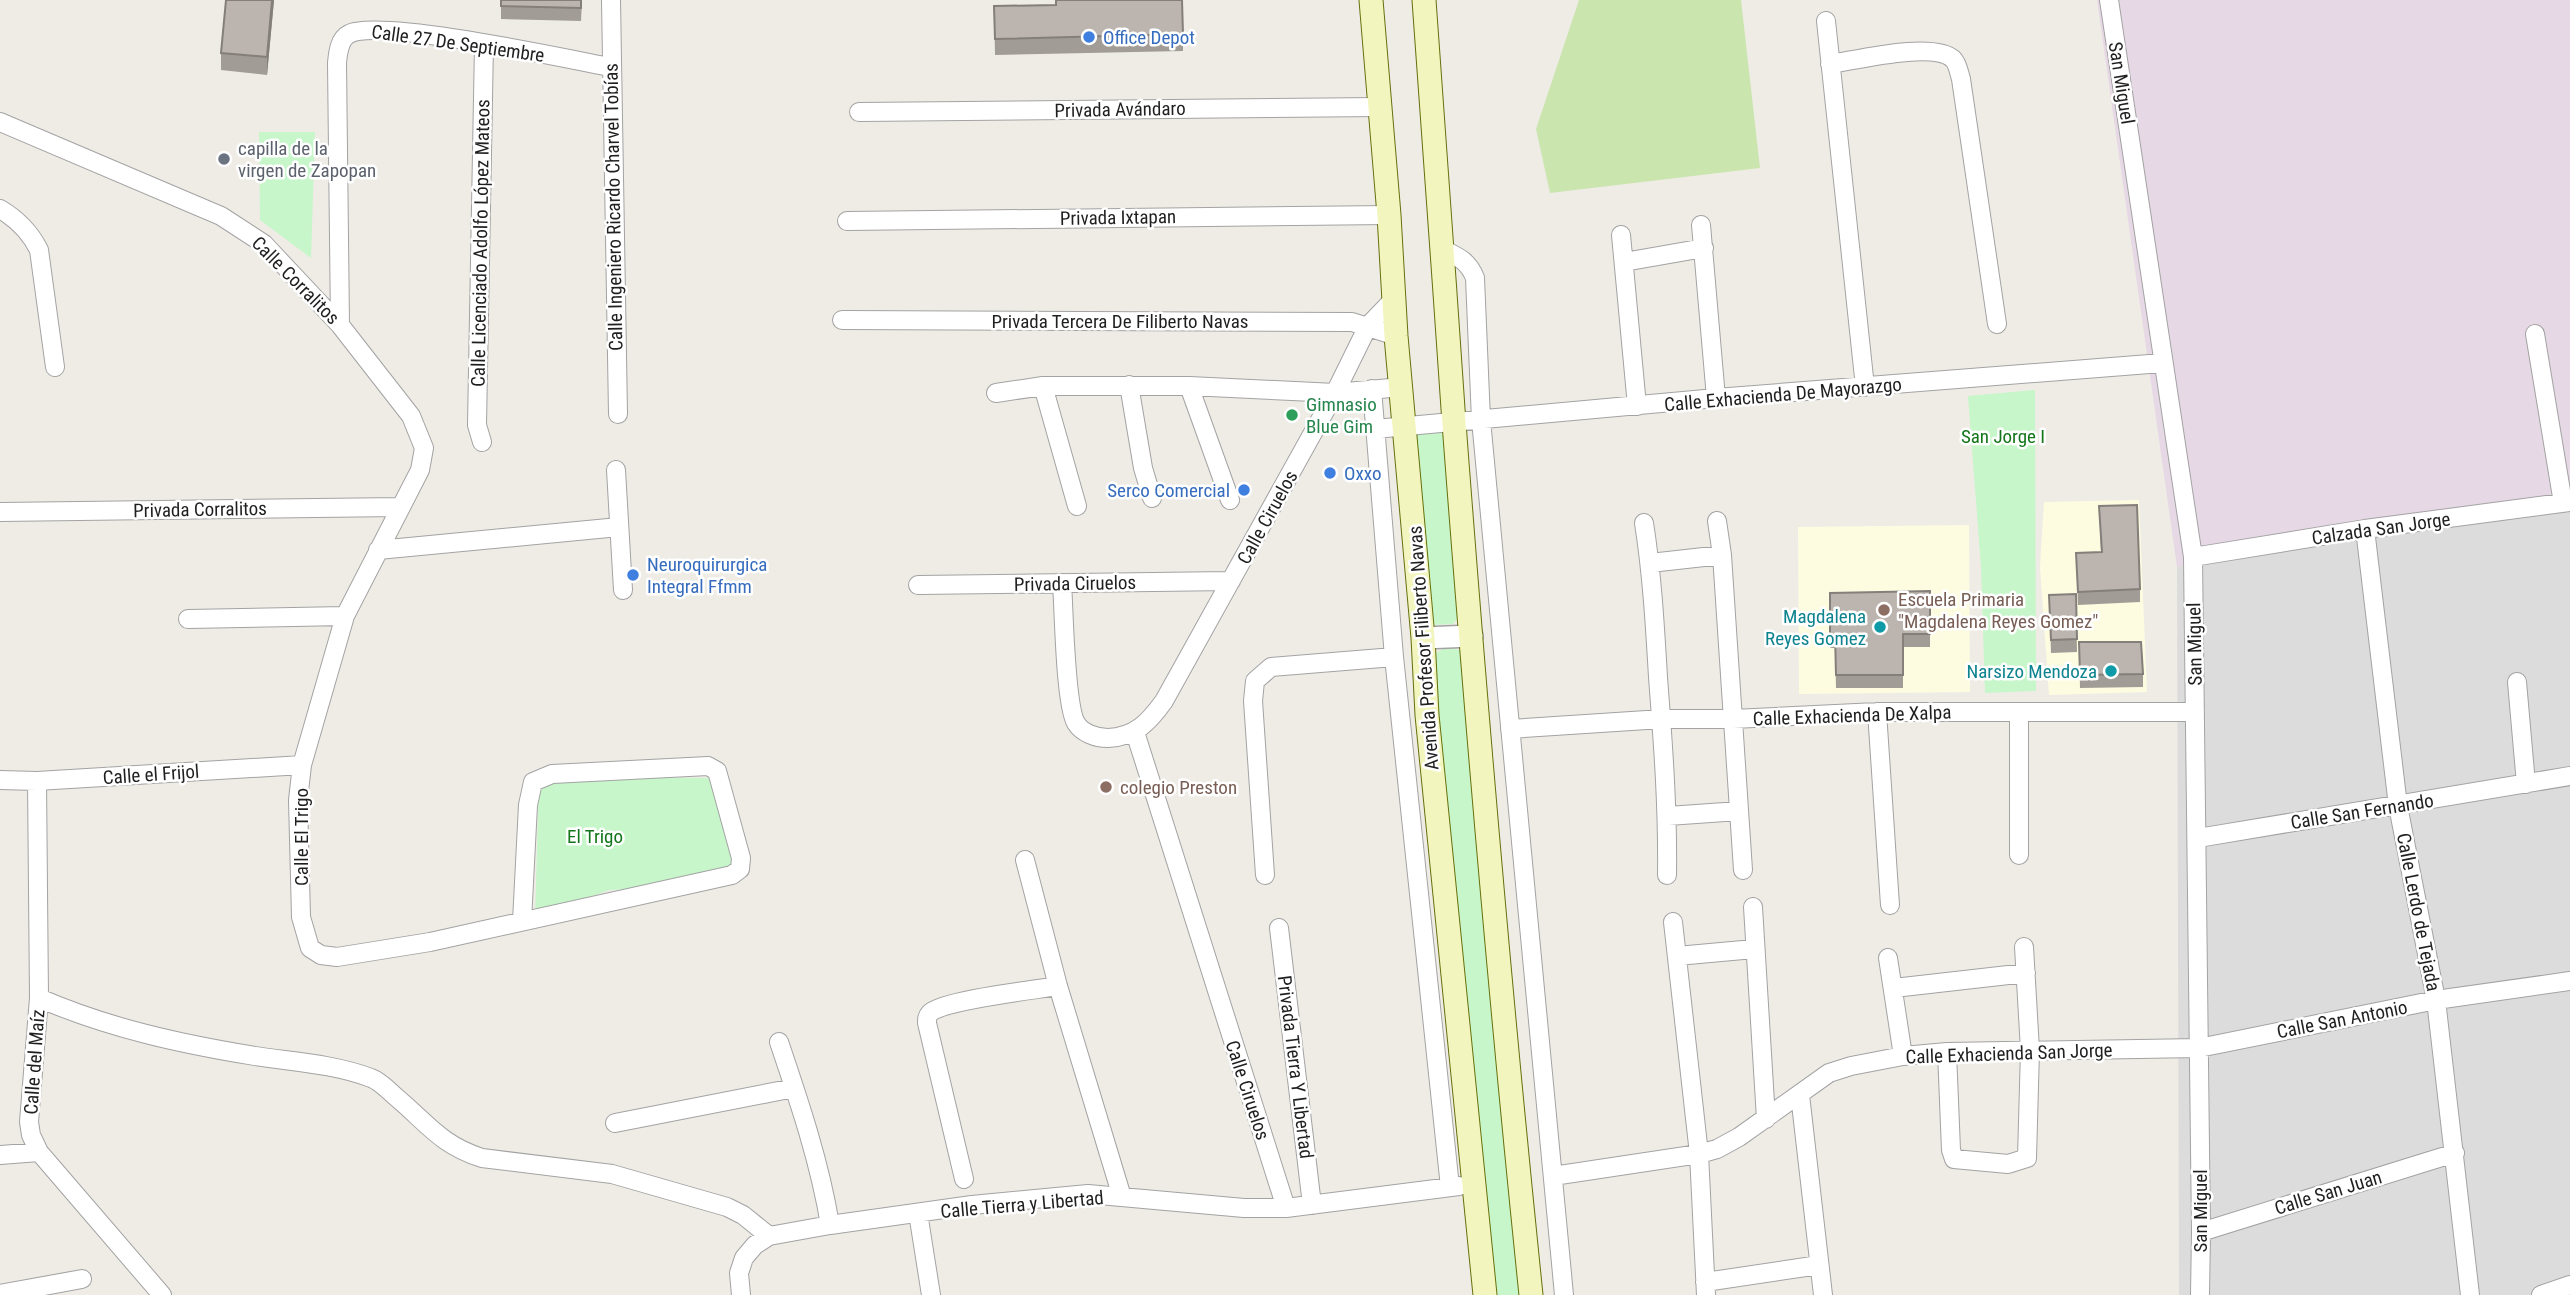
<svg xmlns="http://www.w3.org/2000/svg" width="2570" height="1295" viewBox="0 0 2570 1295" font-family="'Roboto Condensed',sans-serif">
  <rect width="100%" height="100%" fill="#efece6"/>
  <path fill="#dddcdc" d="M2570 498V1295H2179L2177 567Z"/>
  <path fill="#e7d8e5" d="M2097 0H2570V498L2177 567Z"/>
  <path fill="#fdfce1" d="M2139 500 2147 692 2049 695 2040 567 2044 502Z
    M1969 525 1970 692 1799 694 1798 527Z"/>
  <path fill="#cbe5af" d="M1579 0H1741L1760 168 1550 193 1536 129Z"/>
  <path fill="#c6f6c9" d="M259 132H315L311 258 260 220Z
    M2035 390 2036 691 1985 693 1981 567 1968 396Z
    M1428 430 1443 433 1459 617 1453 624 1431 625 1411 437Z
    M1446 647 1464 651 1521 1295H1490L1433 655Z
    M539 777 720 778 742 862 685 886 609 890 535 918Z"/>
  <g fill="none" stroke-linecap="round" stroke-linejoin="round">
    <defs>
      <path id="minor" d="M611 0 618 414
        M2109 0 2193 557 2201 1232 2200 1295
        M1826 21 1865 387
        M1830 64C1857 60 1933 41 1953 59 1958 64 1959 73 1961 79L1997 324
        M859 112 1380 107
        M0 122 221 216 264 244 340 325 411 416 424 448 420 470 345 616 302 765 298 800 301 917 310 948 321 955 337 957 430 942 732 875 740 869 741 858 717 771 708 766 552 774 533 782 528 805 522 921
        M0 209C17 219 30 232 39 250L55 367
        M847 221 1389 215
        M1701 225 1716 398
        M1621 235 1637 406
        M1444 250C1459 257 1469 262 1475 278L1481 420 1564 1295
        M1624 262 1704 248
        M842 320 1352 322 1396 336
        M340 325 337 63C338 53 339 39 349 34 377 18 568 59 610 67
        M2535 334 2563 503
        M1129 385 1143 468 1152 498
        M1043 386 1077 506
        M1189 386 1230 500
        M1372 389 1394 657 1450 1187
        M996 393 1043 386H1189L1335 393 1402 387
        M1375 429 1716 398 2162 363
        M482 442 477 425 484 44
        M616 470 623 590
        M0 512 399 507
        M1717 521 1722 555 1743 870
        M1644 523C1652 574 1655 626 1658 677 1663 743 1668 809 1667 875
        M2365 529 2398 806 2436 1000 2470 1295
        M378 550 619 527
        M2193 557 2365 529 2570 502
        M1650 563 1722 555
        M1062 583C1064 610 1065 704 1076 723 1082 733 1096 738 1108 738 1135 737 1149 722 1164 701L1335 393 1368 326 1394 299
        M918 585 1231 581
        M188 619 345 616
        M2517 682 2526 784
        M1877 712 1890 905
        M2019 712V855
        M1510 729 1662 719H1733L1877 712H2195
        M1135 732 1286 1208
        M0 780 37 781 302 765
        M37 781 39 998 29 1122 31 1135 39 1152 162 1295
        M1668 816 1739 811
        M2198 838 2570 776
        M1025 860 1058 986 1122 1197
        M1265 875 1253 701 1255 681 1271 667 1394 657
        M1753 907 1766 1119
        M1673 922 1699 1154 1706 1295
        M1279 928 1312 1205
        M1677 956 1754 949
        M1888 958 1903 1056
        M1894 988 2026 973
        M39 998C108 1028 181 1044 255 1056 294 1062 334 1064 371 1078 380 1081 389 1091 396 1097 428 1124 441 1145 482 1158L612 1174 727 1207 743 1215 769 1236
        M779 1042C799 1101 820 1163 830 1225
        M1947 1052 1951 1150 1954 1159 2008 1164 2027 1158 2030 1050 2024 947
        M1800 1095 1823 1295
        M615 1123 794 1088
        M0 1155 39 1152
        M1553 1176 1699 1154 1717 1149 1739 1137 1829 1073 1851 1066 1903 1056 1947 1052 2199 1048 2436 1000 2570 981
        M964 1179 927 1023C927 1019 927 1016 930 1013 944 1000 1035 990 1058 986
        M918 1213 931 1295
        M2201 1232 2455 1153
        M1705 1282 1819 1265
        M0 1294 82 1279
        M741 1295 739 1273 744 1258 755 1245 769 1236 830 1225 972 1205 1088 1194 1244 1208H1286L1459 1186
        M2541 1295 2570 1285"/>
      <path id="tertiary" d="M1423 638 1472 636"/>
      <path id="secondary" d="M1371 0 1389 215 1396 336 1423 638 1427 715 1485 1295
        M1424 0C1435 141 1444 282 1454 423 1476 714 1501 1005 1531 1295"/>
    </defs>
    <use href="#minor" stroke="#a3a3a3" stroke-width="20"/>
    <use href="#tertiary" stroke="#a3a3a3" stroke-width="24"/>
    <use href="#secondary" stroke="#666f0d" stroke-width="25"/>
    <use href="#minor" stroke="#fff" stroke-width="18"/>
    <use href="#tertiary" stroke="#fff" stroke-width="21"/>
    <use href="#secondary" stroke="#f3f5be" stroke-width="23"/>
  </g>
  <path fill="#a29c96" d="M226 0H274L267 75 221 70V53Z
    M501 0H582L581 21 501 19Z
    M1056 5 1183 34V51L995 55 994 6Z
    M2099 506 2140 589V602L2078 605 2076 553 2101 552Z
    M1930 591V647H1903V688H1836L1835 648H1830V593Z
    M2076 594 2077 652 2051 653 2049 595Z
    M2079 642 2143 674V687L2080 688Z"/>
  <path fill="#847f7a" d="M272 0H274L267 75V57Z"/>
  <path fill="#bcb5af" stroke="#847f7a" stroke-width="2" d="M226 0H272L267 57 221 53Z
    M501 0H581V8L501 6Z
    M1056 0H1182L1183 34 995 39 994 6 1056 5Z
    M2137 505 2140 589 2078 592 2076 553 2102 552 2099 506Z
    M1930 591V634H1903V675H1836L1835 634H1830V593Z
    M2076 594 2077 639 2051 640 2049 595Z
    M2079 642H2141L2143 674 2080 675Z"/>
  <g fill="#3f7fe0" stroke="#fff" stroke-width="2.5">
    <circle cx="1089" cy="37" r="7"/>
    <circle cx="1330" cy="473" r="7"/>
    <circle cx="1244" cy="490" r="7"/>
    <circle cx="633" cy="575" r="7"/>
  </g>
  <circle fill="#6b7280" stroke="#fff" stroke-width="2.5" cx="224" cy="159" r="7"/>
  <circle fill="#2e9e5b" stroke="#fff" stroke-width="2.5" cx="1292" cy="415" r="7"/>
  <g fill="#8d6e63" stroke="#fff" stroke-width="2.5">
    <circle cx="1884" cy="610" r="7"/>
    <circle cx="1106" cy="787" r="7"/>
  </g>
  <g fill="#0f9aa8" stroke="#fff" stroke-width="2.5">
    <circle cx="1880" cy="627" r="7"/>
    <circle cx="2111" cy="671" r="7"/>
  </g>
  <g text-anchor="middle" stroke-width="5" stroke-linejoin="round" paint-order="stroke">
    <g font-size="19" fill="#366cbe" stroke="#fff" text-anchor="start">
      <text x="1103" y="44">Office Depot</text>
      <text x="1344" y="480">Oxxo</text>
      <text x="1230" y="497" text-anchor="end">Serco Comercial</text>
      <text x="647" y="571">Neuroquirurgica<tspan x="647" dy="22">Integral Ffmm</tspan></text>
    </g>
    <g font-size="19" fill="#1f1f1f" stroke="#fff">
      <text transform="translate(458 43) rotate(8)" y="7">Calle 27 De Septiembre</text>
      <text transform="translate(2122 83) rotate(81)" y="7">San Miguel</text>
      <text transform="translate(1120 109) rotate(-1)" y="7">Privada Avándaro</text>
      <text transform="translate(613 207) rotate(-91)" y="7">Calle Ingeniero Ricardo Charvel Tobías</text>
      <text transform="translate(1118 217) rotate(-1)" y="7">Privada Ixtapan</text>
      <text transform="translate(480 243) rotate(-89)" y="7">Calle Licenciado Adolfo López Mateos</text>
      <text transform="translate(296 280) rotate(45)" y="7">Calle Corralitos</text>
      <text x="1120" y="328">Privada Tercera De Filiberto Navas</text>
      <text transform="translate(1783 394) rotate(-5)" y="7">Calle Exhacienda De Mayorazgo</text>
      <text transform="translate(200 509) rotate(-1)" y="7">Privada Corralitos</text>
      <text transform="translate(1267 517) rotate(-61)" y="7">Calle Ciruelos</text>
      <text transform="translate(2381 528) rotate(-8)" y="7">Calzada San Jorge</text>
      <text transform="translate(1075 583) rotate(-1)" y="7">Privada Ciruelos</text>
      <text transform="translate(2194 644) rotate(-91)" y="7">San Miguel</text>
      <text transform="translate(1423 648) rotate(-94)" y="7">Avenida Profesor Filiberto Navas</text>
      <text transform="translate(1852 715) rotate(-2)" y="7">Calle Exhacienda De Xalpa</text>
      <text transform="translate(151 774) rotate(-4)" y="7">Calle el Frijol</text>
      <text transform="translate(2362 811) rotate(-9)" y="7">Calle San Fernando</text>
      <text transform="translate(301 837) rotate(-90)" y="7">Calle El Trigo</text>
      <text transform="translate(2419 912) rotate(79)" y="7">Calle Lerdo de Tejada</text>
      <text transform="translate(2342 1019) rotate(-11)" y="7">Calle San Antonio</text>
      <text transform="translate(2009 1053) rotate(-2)" y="7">Calle Exhacienda San Jorge</text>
      <text transform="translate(34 1062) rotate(-86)" y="7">Calle del Maíz</text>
      <text transform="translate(1296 1067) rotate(83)" y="7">Privada Tierra Y Libertad</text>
      <text transform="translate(1248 1090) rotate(72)" y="7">Calle Ciruelos</text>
      <text transform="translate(2328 1192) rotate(-17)" y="7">Calle San Juan</text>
      <text transform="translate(1022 1204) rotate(-5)" y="7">Calle Tierra y Libertad</text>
      <text transform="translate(2200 1211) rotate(-90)" y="7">San Miguel</text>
    </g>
    <g font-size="19" fill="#5b616d" stroke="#fff" text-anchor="start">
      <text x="238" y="155">capilla de la<tspan x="238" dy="22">virgen de Zapopan</tspan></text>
    </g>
    <g font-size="19" fill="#27864d" stroke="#fff" text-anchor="start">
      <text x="1306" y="411">Gimnasio<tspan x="1306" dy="22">Blue Gim</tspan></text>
    </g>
    <g font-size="19" fill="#14761a" stroke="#fff">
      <text x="2003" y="443">San Jorge I</text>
      <text x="595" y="843">El Trigo</text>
    </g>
    <g font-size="19" fill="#785e54" stroke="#fff" text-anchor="start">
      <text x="1898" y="606">Escuela Primaria<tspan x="1898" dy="22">"Magdalena Reyes Gomez"</tspan></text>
      <text x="1120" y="794">colegio Preston</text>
    </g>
    <g font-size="19" fill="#0d838f" stroke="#fff" text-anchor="end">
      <text x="1866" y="623">Magdalena<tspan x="1866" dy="22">Reyes Gomez</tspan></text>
      <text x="2097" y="678">Narsizo Mendoza</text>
    </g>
  </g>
</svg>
